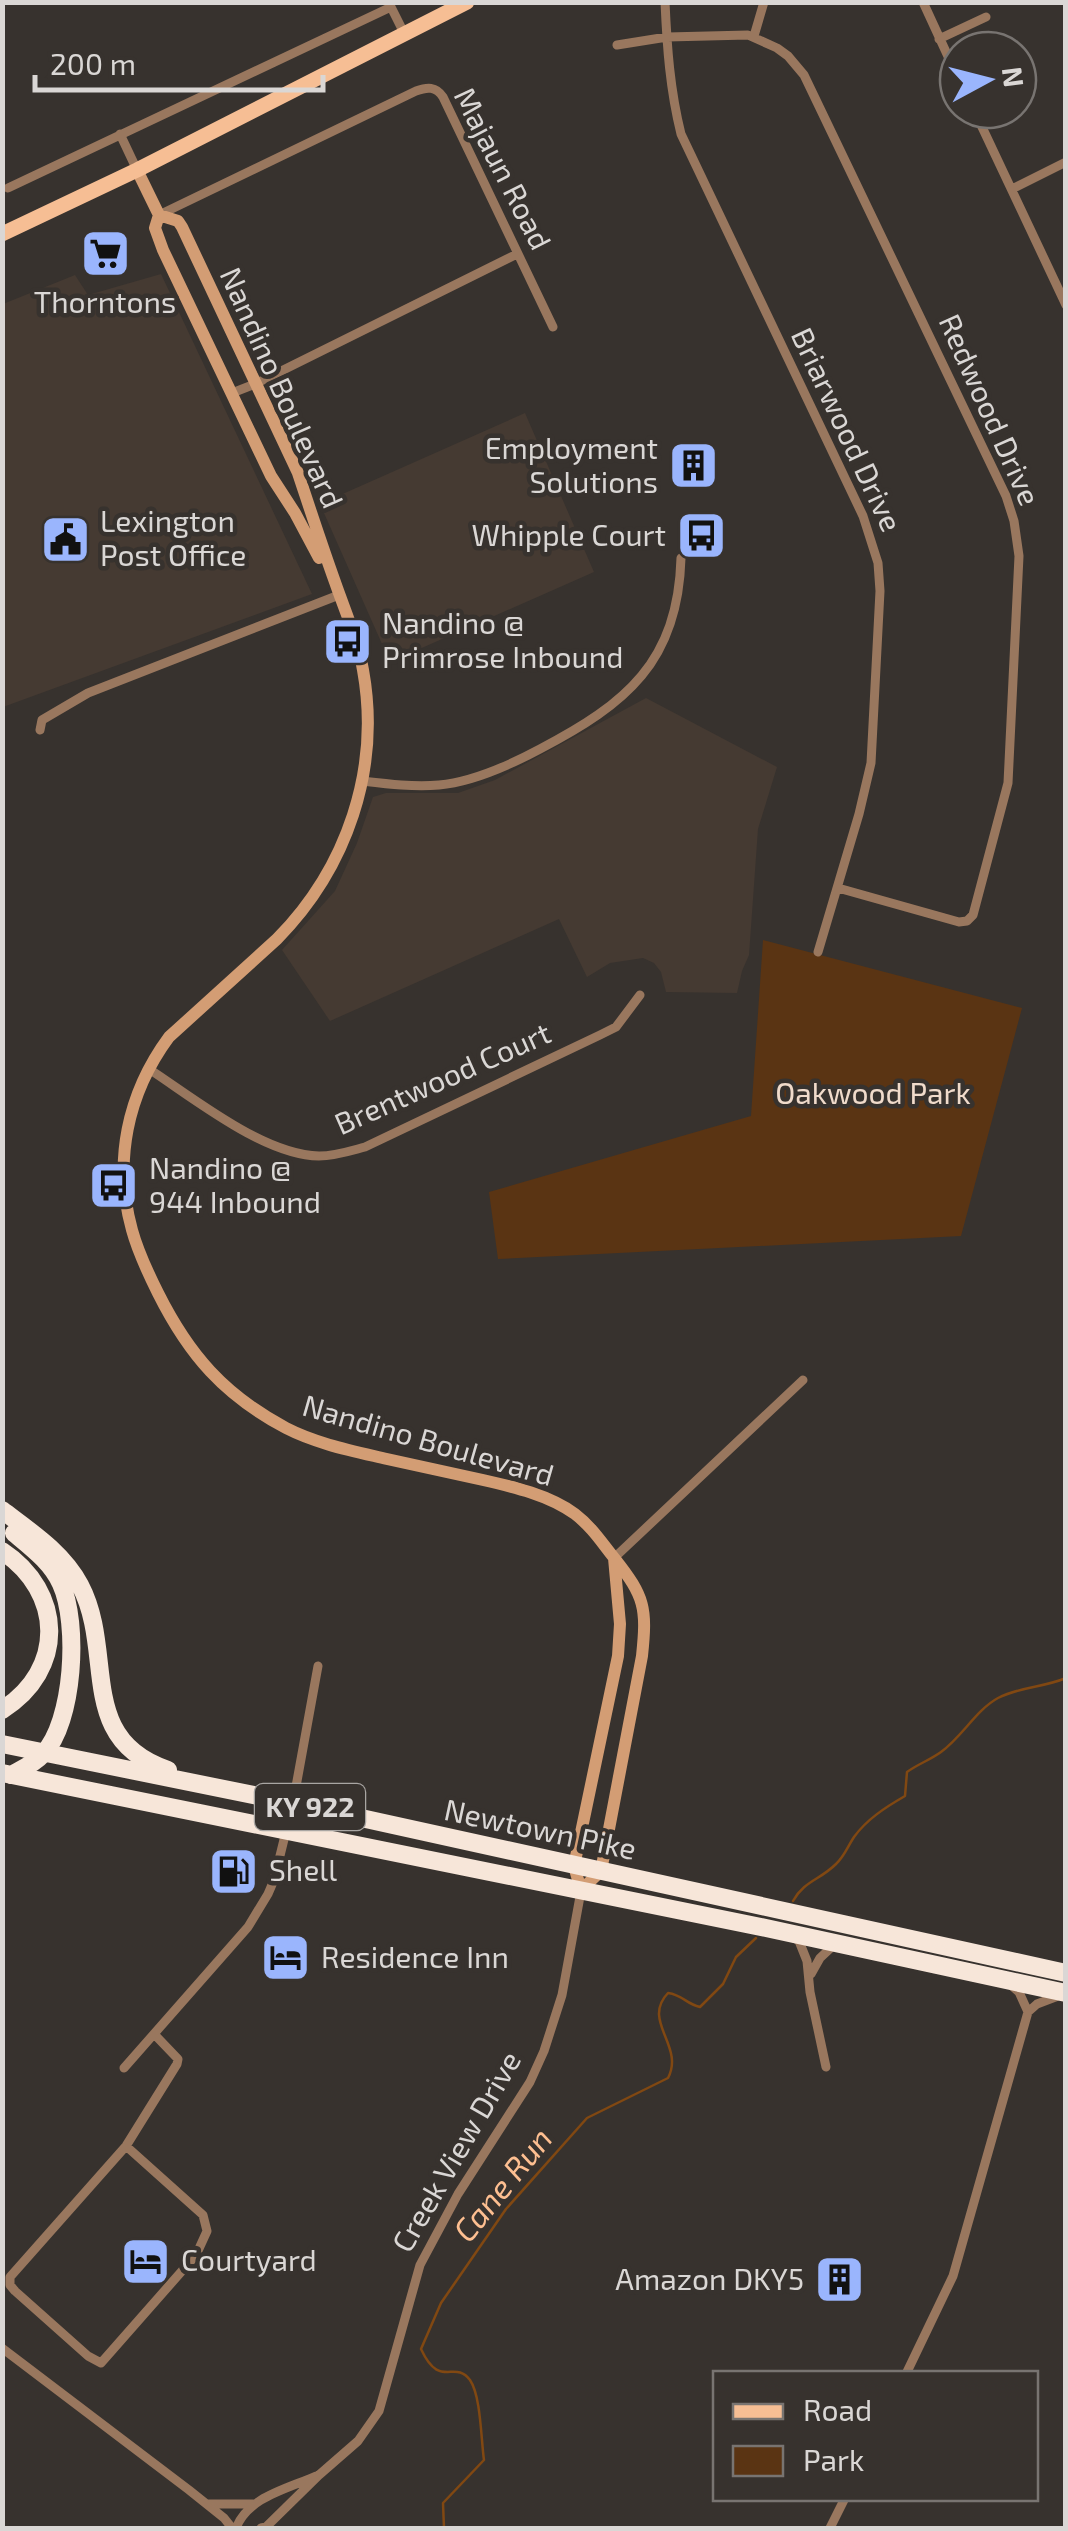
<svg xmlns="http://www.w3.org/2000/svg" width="1068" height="2531" viewBox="0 0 1068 2531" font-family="'Exo 2',sans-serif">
  <rect width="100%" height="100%" fill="#37322e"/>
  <path fill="#453a32" d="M161 274 312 594 3 707V304L75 275 88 295Z
    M525 413 594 572 390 662 320 504Z
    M646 698 777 767 758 829 749 955 742 971 737 993 666 992 661 972 654 963 643 958 610 963 587 977 559 919 330 1021 282 950 335 891 357 843 373 797 386 793H458L495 780Z"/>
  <path fill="#5a3413" d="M763 940 1022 1008 961 1236 498 1259 489 1192 751 1116Z"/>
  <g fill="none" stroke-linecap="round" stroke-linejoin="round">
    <path stroke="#814812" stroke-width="2.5" d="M793 1901C804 1881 820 1880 836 1864 844 1857 848 1846 854 1837 867 1819 886 1807 905 1796L907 1772C918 1764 930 1760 941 1752 962 1737 976 1710 998 1698 1022 1686 1042 1688 1066 1678
      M444 2528 443 2503 484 2460C481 2440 481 2396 470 2380 454 2359 440 2390 421 2349L441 2303 506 2209 587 2118 668 2078C685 2046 641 2021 668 1993 683 1995 686 2004 700 2007L723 1984 736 1957 756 1938"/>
    <path stroke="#99775e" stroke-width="9" d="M665 2C667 47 670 90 681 134L863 516 878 563 880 591 871 763 859 814 818 952
      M923 2 958 78
      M754 36 764 2
      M939 39 986 17
      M617 45 667 37 748 35 777 48 788 56 804 75 1006 496 1014 521 1019 556 1008 783 973 915 967 921 959 922 838 888
      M974 110 1066 305
      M120 134 137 170
      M8 188 391 7 404 33
      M1012 189 1066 162
      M159 215 416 91C427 87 436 86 443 97L553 327
      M232 393 255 384 517 254
      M40 730 42 720 88 693 339 595
      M362 781C388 784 413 787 439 785 473 782 510 765 540 749 626 704 678 662 681 558
      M149 1069C195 1099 264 1155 319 1156 335 1156 350 1151 365 1147L600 1035 616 1027 640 995
      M614 1558 803 1380
      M793 1937 799 1941 807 1961 810 1992 826 2067
      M811 1974 820 1958 835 1944
      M1011 1985 1019 1992 1028 2012
      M124 2068 248 1927 268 1894 274 1880 293 1803 318 1666
      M126 2146 203 2215 207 2231 196 2255 101 2363 88 2356 15 2291 10 2285V2277L126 2146 177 2064 178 2059 154 2034
      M2 2348 189 2490 224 2518 232 2528
      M906 2374 953 2276 1028 2012 1037 2004 1058 1996
      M207 2504H253
      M236 2528C248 2497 287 2489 316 2476
      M261 2528 266 2527 319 2475 358 2441 379 2411 420 2265 458 2194 530 2082 544 2051 562 1995 581 1891
      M830 2528 845 2498"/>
    <path stroke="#d39d74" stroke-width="12" d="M137 170 159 215 155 228 163 250 271 476 295 513 319 558
      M159 215 178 221 182 227 298 473C310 509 322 546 335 582 345 611 358 640 363 670 381 769 347 868 277 939L169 1037C127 1094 113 1162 132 1230 138 1252 148 1273 158 1293 189 1355 224 1395 286 1428 317 1444 353 1451 387 1459 419 1466 451 1473 483 1480 514 1487 549 1495 575 1514 592 1527 602 1543 615 1559 645 1597 647 1608 642 1656L601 1871 581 1890 574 1866 618 1656 620 1624 614 1558"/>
    <path stroke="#f6be94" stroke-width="15" d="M2 234 137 170 467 2"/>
    <path stroke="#f7e6d9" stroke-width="18" d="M2 1510C31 1532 62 1552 80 1585 116 1653 75 1739 168 1770
      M2 1551C64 1592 66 1670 2 1710
      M2 1744 293 1803 1066 1973
      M2 1773 766 1928 1066 1993
      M11 1775C22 1769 34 1764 43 1754 74 1722 79 1623 61 1584 52 1563 32 1548 14 1533"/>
  </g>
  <defs>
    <symbol id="supermarket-square" viewBox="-11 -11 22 22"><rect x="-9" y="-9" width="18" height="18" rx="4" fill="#9ab5fd" stroke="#37322e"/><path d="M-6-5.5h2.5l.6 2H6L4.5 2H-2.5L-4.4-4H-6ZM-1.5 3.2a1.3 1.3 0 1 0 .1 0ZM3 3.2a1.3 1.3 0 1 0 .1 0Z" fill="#111"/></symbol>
    <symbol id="building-square" viewBox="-11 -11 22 22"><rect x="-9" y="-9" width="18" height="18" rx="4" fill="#9ab5fd" stroke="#37322e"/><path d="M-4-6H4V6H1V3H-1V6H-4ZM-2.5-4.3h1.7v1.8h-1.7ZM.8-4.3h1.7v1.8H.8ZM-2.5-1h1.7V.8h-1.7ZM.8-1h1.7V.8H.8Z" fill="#111"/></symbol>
    <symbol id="bus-square" viewBox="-11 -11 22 22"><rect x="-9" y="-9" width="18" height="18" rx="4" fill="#9ab5fd" stroke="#37322e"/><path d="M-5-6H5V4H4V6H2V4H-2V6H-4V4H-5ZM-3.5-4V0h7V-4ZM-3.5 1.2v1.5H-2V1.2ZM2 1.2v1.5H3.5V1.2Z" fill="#111"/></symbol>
    <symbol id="civic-square" viewBox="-11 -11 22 22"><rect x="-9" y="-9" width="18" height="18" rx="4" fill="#9ab5fd" stroke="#37322e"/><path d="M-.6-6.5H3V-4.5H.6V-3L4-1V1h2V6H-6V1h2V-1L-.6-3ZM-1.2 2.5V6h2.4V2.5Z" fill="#111"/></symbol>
    <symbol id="fuel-square" viewBox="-11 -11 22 22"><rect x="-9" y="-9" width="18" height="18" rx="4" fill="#9ab5fd" stroke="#37322e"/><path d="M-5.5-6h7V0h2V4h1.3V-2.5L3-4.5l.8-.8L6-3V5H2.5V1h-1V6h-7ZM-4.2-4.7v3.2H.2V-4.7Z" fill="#111"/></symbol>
    <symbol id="hotel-square" viewBox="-11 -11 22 22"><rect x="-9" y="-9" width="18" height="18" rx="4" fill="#9ab5fd" stroke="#37322e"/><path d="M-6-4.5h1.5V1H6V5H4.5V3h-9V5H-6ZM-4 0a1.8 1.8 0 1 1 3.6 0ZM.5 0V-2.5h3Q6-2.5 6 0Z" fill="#111"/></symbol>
  </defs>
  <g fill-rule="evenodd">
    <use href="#supermarket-square" x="78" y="226" width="55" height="55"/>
    <use href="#building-square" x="666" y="438" width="55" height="55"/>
    <use href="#bus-square" x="674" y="508" width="55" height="55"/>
    <use href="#civic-square" x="38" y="512" width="55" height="55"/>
    <use href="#bus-square" x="320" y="614" width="55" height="55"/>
    <use href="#bus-square" x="86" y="1158" width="55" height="55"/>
    <use href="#fuel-square" x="206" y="1844" width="55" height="55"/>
    <use href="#hotel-square" x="258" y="1930" width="55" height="55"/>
    <use href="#hotel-square" x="118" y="2234" width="55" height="55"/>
    <use href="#building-square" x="812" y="2252" width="55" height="55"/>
  </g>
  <g text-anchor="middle" stroke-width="9" stroke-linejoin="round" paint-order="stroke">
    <rect fill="#37322e" stroke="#a9a6a3" stroke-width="2.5" x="255" y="1784" width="110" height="46" rx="8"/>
    <g font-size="28" font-weight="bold" fill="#dad7d5">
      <text x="310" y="1817">KY 922</text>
    </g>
    <g font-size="30" fill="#dad7d5" stroke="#37322e">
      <text transform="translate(502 169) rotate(63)" y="10">Majaun Road</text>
      <text transform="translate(281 388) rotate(66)" y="10">Nandino Boulevard</text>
      <text transform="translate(989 410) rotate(66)" y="10">Redwood Drive</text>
      <text transform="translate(846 430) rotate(65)" y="10">Briarwood Drive</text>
      <text transform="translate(443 1079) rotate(-24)" y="10">Brentwood Court</text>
      <text transform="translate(428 1441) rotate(16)" y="10">Nandino Boulevard</text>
      <text transform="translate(540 1830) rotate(12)" y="10">Newtown Pike</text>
      <text transform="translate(457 2152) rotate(-60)" y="10">Creek View Drive</text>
    </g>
    <g font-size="30" fill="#dad7d5" stroke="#37322e" text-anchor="start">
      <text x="105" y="313" text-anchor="middle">Thorntons</text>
      <text x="658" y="459" text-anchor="end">Employment<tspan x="658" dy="34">Solutions</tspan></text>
      <text x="100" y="532">Lexington<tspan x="100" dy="34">Post Office</tspan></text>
      <text x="666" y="546" text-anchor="end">Whipple Court</text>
      <text x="382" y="634">Nandino @<tspan x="382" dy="34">Primrose Inbound</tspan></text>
      <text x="149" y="1179">Nandino @<tspan x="149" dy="34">944 Inbound</tspan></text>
      <text x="269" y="1881">Shell</text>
      <text x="321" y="1968">Residence Inn</text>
      <text x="181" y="2271">Courtyard</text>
      <text x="804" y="2290" text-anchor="end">Amazon DKY5</text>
    </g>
    <g font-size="30" fill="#f0dbcb" stroke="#37322e">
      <text x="873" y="1104">Oakwood Park</text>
    </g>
    <g font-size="32" font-style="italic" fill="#fdbf91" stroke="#37322e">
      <text transform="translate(503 2185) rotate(-51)" y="11">Cane Run</text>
    </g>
  </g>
  <rect width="1068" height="2531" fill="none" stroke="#dad7d5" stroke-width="10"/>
  <rect x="713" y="2371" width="325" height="130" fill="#37322e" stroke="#787471" stroke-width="2.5"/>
  <rect x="733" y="2404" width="50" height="15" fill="#f6be94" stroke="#787471" stroke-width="2.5"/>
  <text x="803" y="2421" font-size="30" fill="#dad7d5">Road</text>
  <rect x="733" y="2446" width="50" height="30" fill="#5a3413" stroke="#787471" stroke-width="2.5"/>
  <text x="803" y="2471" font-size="30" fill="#dad7d5">Park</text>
  <g transform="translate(988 80) rotate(83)"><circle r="48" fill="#37322e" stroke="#787471" stroke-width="2.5"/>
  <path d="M0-8L18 38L0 25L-18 38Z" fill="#9ab5fd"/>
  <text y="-15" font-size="28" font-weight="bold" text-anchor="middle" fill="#dad7d5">N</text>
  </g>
  <path d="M35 75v15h288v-15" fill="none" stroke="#dad7d5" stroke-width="5"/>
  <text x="50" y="75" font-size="30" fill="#dad7d5" stroke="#37322e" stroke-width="8" paint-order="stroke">200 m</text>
</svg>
